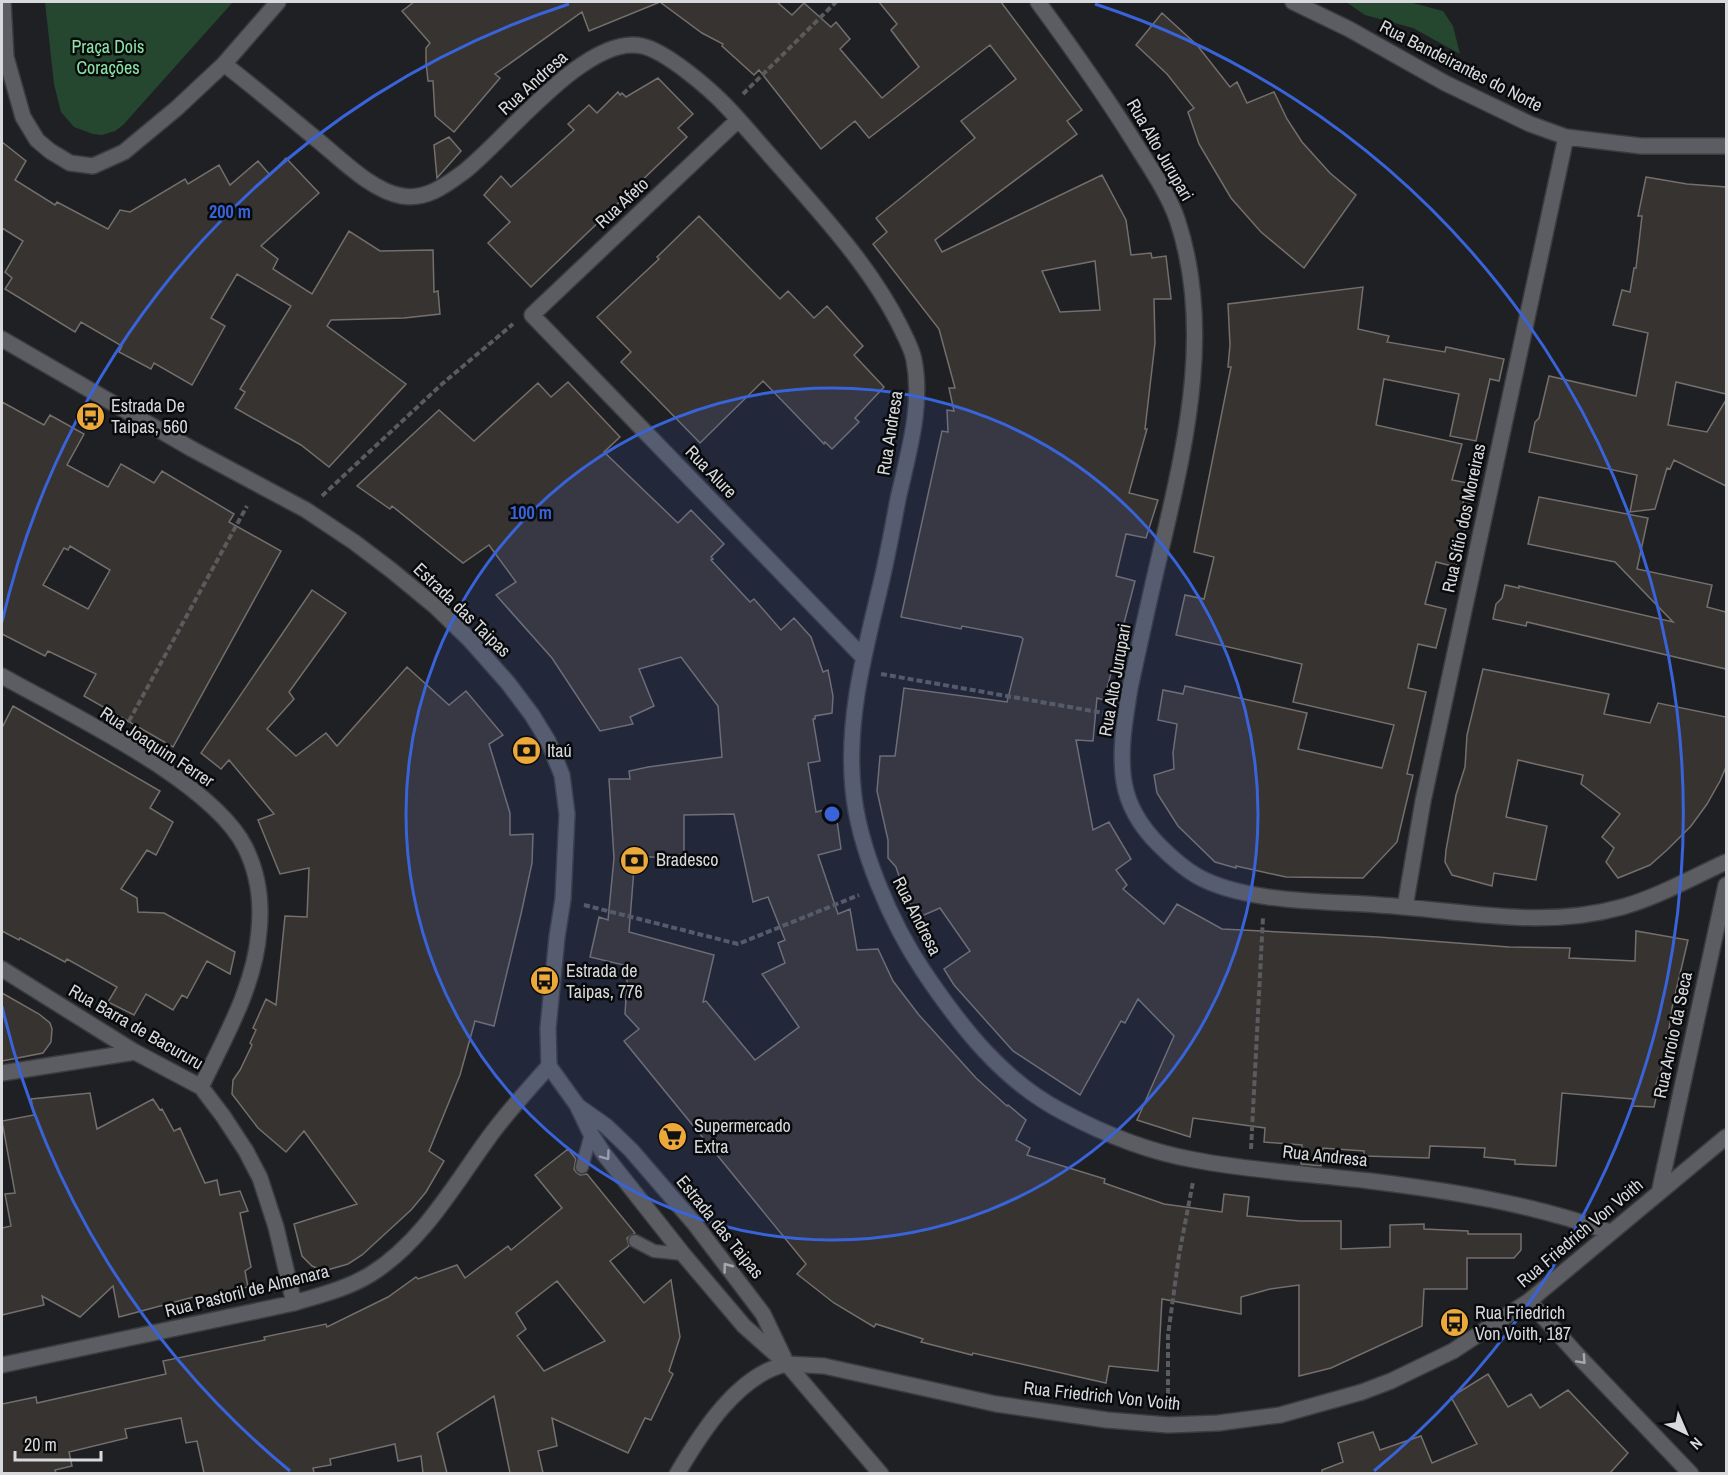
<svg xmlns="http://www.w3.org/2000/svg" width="1728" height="1475" viewBox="0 0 1728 1475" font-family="'Archivo Narrow',sans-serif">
  <rect width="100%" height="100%" fill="#1f2024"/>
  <path fill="#25462f" d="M45 2H233L123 125 115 131 102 135 93 134 74 127 61 112 54 84Z
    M1346 2H1409L1443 11 1453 26 1460 54 1413 28 1365 15Z"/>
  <path fill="#373330" stroke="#746f6c" stroke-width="1.5" fill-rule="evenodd" d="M414 2H660L589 31 582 12 495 74 500 78 454 132 435 116 433 81H428L426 62V48L430 43 402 11Z
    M660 2H777L792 15 804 3 831 27 836 22 850 39 840 49 882 98 919 67 891 30 897 24 879 2H1001L1082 110 1067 121 1077 134 935 240 942 252 1102 175 1126 220 1131 255 1151 253 1152 258 1166 256 1171 299H1154L1155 343 1145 429H1147L1129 493 1158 500 1146 538 1126 534 1116 576 1135 581 1104 700 1097 698 1093 741 1076 740 1093 830 1109 822 1131 859 1116 870 1127 885 1123 889 1164 924 1177 904 1222 929 1378 937 1509 947 1570 948 1569 958 1635 961 1636 931 1688 940 1672 1008 1665 1058 1656 1084H1659L1654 1107 1632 1106 1633 1099 1562 1093 1556 1166 1515 1164V1160L1484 1157 1485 1148 1430 1146 1429 1158 1364 1156V1151L1323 1148 1321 1166 1301 1164 1302 1145 1264 1142 1265 1128 1193 1118 1190 1137 1137 1120 1174 1036 1138 999 1125 1023 1121 1021 1080 1095 1013 1051 954 985 944 969 970 951 940 908 917 918 903 888 896 867 888 858V840L877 791 880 756H895L904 688 1007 702 1023 639 1021 637 962 626 961 629 901 617 942 431 948 432 947 410 954 411 949 388H955L939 329 873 244 887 232 876 218 975 138 961 121 1016 79 990 45 869 138 855 121 821 149 759 70 754 75 722 46 723 44 702 33ZM1095 261 1100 310 1060 312 1042 271Z
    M1162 13 1197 45 1230 87 1237 82 1247 103 1274 92 1287 119 1302 142 1330 173 1356 195 1304 268 1261 232 1231 198 1199 144 1188 112 1194 108 1167 74 1136 45Z
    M658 78 693 114 678 128 687 137 531 287 488 243 510 222 484 195 501 176 511 187 574 130 568 124 589 105 597 113 618 92 620 95 622 93 626 97Z
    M449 137 461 151 437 178 434 145Z
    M2 142 26 161 15 180 55 205 57 202 108 229 120 210 130 212 185 179 188 184 219 165 230 185 258 161 270 175 286 158 319 193 261 246 278 259 273 269 312 294 349 231 380 251 433 250 434 292 438 291 440 314 404 318 331 320 327 326 406 384 329 467 301 445 235 408 245 392 240 389 291 306 237 274 211 318 225 326 192 385 154 363 151 369 119 352 122 346 81 322 75 332 5 289 12 278 5 272 23 241 2 228Z
    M1646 177 1687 184 1726 187V394L1676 382 1668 425 1707 432 1726 400V486L1674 460 1670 469 1667 468 1655 509 1630 512 1637 475 1529 452 1535 422 1539 418 1549 376 1636 396 1648 333 1613 325 1622 290 1630 292 1634 268H1636L1642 216H1638Z
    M699 216 780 299 788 291 814 318 827 306 863 346 854 355 884 387 855 418 859 422 832 449 825 442 824 444 763 381 700 443 621 362 631 352 597 317 659 259 657 257Z
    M1363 287 1358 329 1389 336 1387 342 1445 352 1446 347 1504 359 1499 381 1490 379 1476 441 1450 436 1459 394 1384 379 1376 425 1462 444 1452 480 1468 483 1463 503 1470 504 1456 567 1436 562 1425 604 1446 609 1436 648 1418 644 1408 688 1426 692 1407 774 1413 775 1397 842 1363 878 1286 877 1236 866V868L1215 862 1178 826 1157 793 1154 775 1174 769 1173 753 1177 724 1158 720 1163 690 1183 694 1185 686 1307 713 1298 749 1382 768 1394 725 1293 702 1302 664 1176 635 1185 595 1204 599 1214 557 1194 552 1231 367H1228L1230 345 1228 304Z
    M568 382 620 437 604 452 678 523 691 510 724 544 711 557 713 559 711 560 750 602 754 599 781 630 794 618 811 637 823 672 828 670 833 696 832 713 815 716V719H813L820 761 808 763 816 812 835 807 841 849 818 855 838 914 850 909 857 950 878 949 893 981 919 1015 976 1078 1007 1106 1008 1105 1026 1120 1016 1140 1030 1148 1027 1155 1105 1179 1104 1183 1164 1204 1222 1212 1224 1194 1249 1197 1247 1216 1300 1221H1341V1249L1390 1247V1225L1424 1224V1229L1468 1231V1234H1521V1250L1514 1258H1467V1289H1424L1422 1326 1331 1368 1299 1376V1285L1270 1289 1241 1297V1314L1162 1299 1158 1371 1109 1366 1106 1383 973 1353 972 1355 921 1342 923 1339 876 1324 874 1327 834 1303 797 1274 806 1264 624 1041 639 1029 625 1014 628 966 590 957 599 917 608 920 614 858 609 779H630L629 771 648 767 722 757 718 706 681 657 639 669 654 706 630 717 633 724 600 731 552 658 496 595 516 582 489 545 463 563 392 506 390 509 357 486 439 410 474 441 538 383 551 397ZM734 814 753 902 768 897 785 940 778 943 785 963 762 974 799 1027 755 1060 706 1001 703 1002 714 955 629 932 635 856 684 859V815Z
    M2 402 44 425 50 415 84 434 67 465 108 487 121 464 154 483 162 471 234 514 229 522 281 551 173 747 84 696 96 674 48 651 45 656 2 634ZM70 546 110 570 88 609 43 585 64 548 68 550Z
    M1539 497 1648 518 1637 569 1712 585 1707 607 1726 612V669L1527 622 1526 626 1493 619 1496 604 1502 598 1505 585 1519 588V586L1673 622 1615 562 1528 544Z
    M312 590 346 613 289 692 294 699 267 729 296 756 326 733 337 746 407 667 449 705 466 691 503 735 489 744 510 813V835L533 834 532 863 521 914 494 1026 475 1021 460 1075 429 1151 444 1161 426 1192 411 1210 362 1255 348 1264 324 1271 312 1266 302 1256 294 1224 357 1204 304 1131 286 1152 258 1128 232 1094 233 1080 240 1070 252 1045 250 1043 256 1030 253 1028 266 999 276 1005 285 916 307 917 309 868 280 874 258 820 274 814 229 760 221 769 201 753Z
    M1483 669 1609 694 1604 714 1650 723 1658 703 1726 717V767L1720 781 1707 804 1691 826 1667 850 1650 865 1618 878 1606 862 1614 848 1602 837 1620 814 1581 784 1583 775 1518 760 1506 817 1547 826 1536 880 1494 873 1492 886 1452 875 1445 862 1446 850 1456 795 1465 767 1467 735Z
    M13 706 160 791 150 808 173 822 156 855 147 850 121 889 137 898 138 912 164 913 235 952 230 974 207 961 187 998 182 995 173 1010 146 994 134 1015 108 1002 117 987 67 959 65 962 20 938 19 940 2 931V728Z
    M2 993 39 1014 50 1023 52 1029 51 1042 43 1053 2 1061Z
    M90 1093 97 1129 153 1099 160 1110 162 1109 174 1131 180 1128 205 1183 217 1180 220 1195 240 1191 248 1211 240 1213 251 1267 245 1271 248 1287 201 1298V1295L119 1317 113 1286 80 1317 42 1296 44 1305 2 1315V1228L11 1226 5 1194 15 1193 2 1121 34 1115 31 1099Z
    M568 1149 576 1159 574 1169 576 1172 580 1175 587 1174 635 1233 627 1238 629 1246 610 1261 644 1303 671 1280 680 1337 669 1371 673 1374 651 1420 645 1418 628 1453 552 1418 557 1446 538 1451 543 1473H510L494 1396 437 1433 447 1473H423L421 1456 398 1461 395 1444 330 1459 331 1465 313 1468 314 1473H204L197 1441 186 1443 181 1418 125 1429 127 1438 69 1452 72 1466 55 1470 56 1473H2V1404L36 1397 37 1403 166 1374 163 1361 265 1340 264 1337 326 1324 327 1327 388 1297 416 1277 418 1279 457 1265 465 1278 508 1246 511 1250 562 1208 535 1175ZM557 1281 605 1341 544 1371 517 1336 526 1329 516 1313Z
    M1488 1374 1508 1407 1531 1394 1540 1408 1568 1390 1628 1453 1610 1473H1322V1470L1343 1462 1338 1443 1373 1432 1380 1450 1421 1436 1432 1463 1477 1444 1451 1397Z"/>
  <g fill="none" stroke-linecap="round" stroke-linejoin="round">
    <defs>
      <path id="lane" d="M582 1167 591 1134
        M635 1241 654 1251 683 1254"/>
      <path id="street" d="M3 2 6 57 23 117 37 140 50 151 70 163 93 166 124 152 177 108 224 64 278 2
        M1038 2C1071 47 1103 92 1133 140 1149 166 1167 191 1177 219 1212 323 1188 434 1164 537 1152 587 1141 637 1130 688 1125 719 1119 751 1124 782 1128 806 1142 828 1159 845 1170 856 1183 868 1197 876 1245 903 1325 901 1379 905 1462 910 1540 930 1622 907 1658 897 1693 877 1726 862
        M1293 2 1349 29 1445 83 1530 124 1566 137 1641 146H1726
        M224 64C255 88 285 113 315 138 339 157 371 191 402 196 427 200 446 185 465 171 506 139 587 33 642 46 666 51 710 89 727 107 746 127 763 148 782 169 825 218 872 269 901 328 906 339 912 349 914 360 923 406 908 454 898 499 893 526 888 553 882 579 866 647 846 717 853 788 858 847 891 923 924 972 961 1027 1003 1081 1063 1112 1104 1134 1149 1152 1195 1160 1252 1171 1312 1174 1370 1181 1452 1191 1532 1204 1610 1232
        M738 120 532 315 863 657
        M2 676C66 712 212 781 245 847 258 873 262 902 259 931 255 986 224 1039 201 1087
        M1405 907 1423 801 1566 137
        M2 969 135 1052 201 1087 223 1116 246 1151 260 1178 276 1227 294 1303
        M2 1073 135 1052
        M1659 1193 1726 885
        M1529 1301 1582 1360 1691 1474
        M787 1364 824 1366 996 1404 1107 1420 1168 1425 1218 1423 1280 1415 1362 1392 1391 1381 1453 1351 1529 1301 1726 1137
        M2 1365 294 1303C320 1295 347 1289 371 1274 422 1242 453 1187 487 1140 506 1113 528 1090 549 1066"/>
      <path id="secondary" d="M2 339 192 449 306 510 354 542 391 570 436 607 470 640 508 683 532 715 548 741 562 775 567 814 563 899 557 937 548 1028 549 1066 577 1105 591 1134 604 1154 683 1254 744 1326 787 1364 881 1474
        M579 1107 606 1126 631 1150 694 1223 763 1314 784 1358
        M677 1474C701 1433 738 1374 787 1364"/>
    </defs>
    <use href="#lane" stroke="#3b3c3f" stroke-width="15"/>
    <use href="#street" stroke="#3b3c3f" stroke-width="18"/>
    <use href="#secondary" stroke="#3b3c3f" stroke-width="18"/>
    <path stroke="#5a5b5e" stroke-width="4" stroke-dasharray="6 3" stroke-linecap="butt" d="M743 94 836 2
      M322 496 442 384 513 324
      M881 674 1104 713
      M129 721 247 506
      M584 905 738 944 859 895
      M1251 1149 1263 917
      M1168 1403V1335L1179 1255 1193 1182"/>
    <use href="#lane" stroke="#5c5d62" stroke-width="12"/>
    <use href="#street" stroke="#5c5d62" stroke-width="15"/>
    <use href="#secondary" stroke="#5c5d62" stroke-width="15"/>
  </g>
  <defs><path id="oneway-chevron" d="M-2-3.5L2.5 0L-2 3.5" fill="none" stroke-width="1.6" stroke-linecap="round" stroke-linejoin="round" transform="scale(1.5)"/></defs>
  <g stroke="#a6a7ab">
    <use href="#oneway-chevron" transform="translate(606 1156) rotate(54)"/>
    <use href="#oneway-chevron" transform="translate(727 1267) rotate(-127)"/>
    <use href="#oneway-chevron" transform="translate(1582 1360) rotate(47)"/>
  </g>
  <circle cx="832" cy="814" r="426" fill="#3963d9" fill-opacity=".12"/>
  <g fill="none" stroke="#3963d9" stroke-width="3">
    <circle cx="832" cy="814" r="426"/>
    <path d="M290 1471A852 852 0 0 1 2 1006M2 622A852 852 0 0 1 569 4M1095 4A852 852 0 0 1 1374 1471"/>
  </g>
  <defs>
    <symbol id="bus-disc" viewBox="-11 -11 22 22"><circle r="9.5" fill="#eca93a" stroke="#090a0c"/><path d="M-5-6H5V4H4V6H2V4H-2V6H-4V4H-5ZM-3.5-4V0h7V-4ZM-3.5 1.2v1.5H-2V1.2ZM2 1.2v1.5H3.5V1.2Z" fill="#111"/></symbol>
    <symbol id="bank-disc" viewBox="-11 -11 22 22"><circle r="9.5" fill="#eca93a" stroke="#090a0c"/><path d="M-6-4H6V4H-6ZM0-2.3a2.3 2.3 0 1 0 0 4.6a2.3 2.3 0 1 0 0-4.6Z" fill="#111"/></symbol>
    <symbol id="supermarket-disc" viewBox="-11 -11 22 22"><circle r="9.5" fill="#eca93a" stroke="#090a0c"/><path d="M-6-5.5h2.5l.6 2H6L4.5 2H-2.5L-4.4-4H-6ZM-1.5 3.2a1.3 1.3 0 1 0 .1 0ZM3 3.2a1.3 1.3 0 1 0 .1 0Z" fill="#111"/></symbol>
  </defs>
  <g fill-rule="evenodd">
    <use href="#bus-disc" x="74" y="400" width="33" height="33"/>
    <use href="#bank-disc" x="510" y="734" width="33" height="33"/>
    <use href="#bank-disc" x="618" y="844" width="33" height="33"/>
    <use href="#bus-disc" x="528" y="964" width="33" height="33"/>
    <use href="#supermarket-disc" x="656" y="1120" width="33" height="33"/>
    <use href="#bus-disc" x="1438" y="1306" width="33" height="33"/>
  </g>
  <g text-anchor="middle" stroke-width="5" stroke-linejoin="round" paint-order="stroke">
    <g font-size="18" fill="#8be3a6" stroke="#090a0c">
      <text x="108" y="53">Praça Dois<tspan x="108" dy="21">Corações</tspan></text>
    </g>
    <g font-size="18" fill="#d8d9dc" stroke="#090a0c">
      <text transform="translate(1461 66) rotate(27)" y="6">Rua Bandeirantes do Norte</text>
      <text transform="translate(533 83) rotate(-42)" y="6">Rua Andresa</text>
      <text transform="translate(1160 150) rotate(60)" y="6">Rua Alto Jurupari</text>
      <text transform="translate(622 203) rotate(-43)" y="6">Rua Afeto</text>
      <text transform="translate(890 433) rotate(-81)" y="6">Rua Andresa</text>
      <text transform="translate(711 472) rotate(46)" y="6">Rua Alure</text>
      <text transform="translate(1464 518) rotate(-78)" y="6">Rua Sítio dos Moreiras</text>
      <text transform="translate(462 610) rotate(44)" y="6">Estrada das Taipas</text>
      <text transform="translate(1115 680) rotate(-80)" y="6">Rua Alto Jurupari</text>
      <text transform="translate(157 747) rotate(33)" y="6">Rua Joaquim Ferrer</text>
      <text transform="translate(917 916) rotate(63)" y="6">Rua Andresa</text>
      <text transform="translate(136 1027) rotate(30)" y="6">Rua Barra de Bacururu</text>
      <text transform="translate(1673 1035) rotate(-78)" y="6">Rua Arroio da Seca</text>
      <text transform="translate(1325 1156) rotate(6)" y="6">Rua Andresa</text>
      <text transform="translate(720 1227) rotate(51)" y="6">Estrada das Taipas</text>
      <text transform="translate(1580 1233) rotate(-40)" y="6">Rua Friedrich Von Voith</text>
      <text transform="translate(247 1291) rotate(-14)" y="6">Rua Pastoril de Almenara</text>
      <text transform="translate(1102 1396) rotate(6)" y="6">Rua Friedrich Von Voith</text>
    </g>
    <g font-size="18" fill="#d8d9dc" stroke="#090a0c" text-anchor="start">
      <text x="111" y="412">Estrada De<tspan x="111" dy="21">Taipas, 560</tspan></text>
      <text x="547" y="757">Itaú</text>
      <text x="656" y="866">Bradesco</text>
      <text x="566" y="977">Estrada de<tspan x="566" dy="21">Taipas, 776</tspan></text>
      <text x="694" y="1132">Supermercado<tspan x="694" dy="21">Extra</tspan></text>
      <text x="1475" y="1319">Rua Friedrich<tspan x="1475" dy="21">Von Voith, 187</tspan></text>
    </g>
  </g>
  <circle cx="832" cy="814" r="9" fill="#3963d9" stroke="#090a0c" stroke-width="3"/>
  <g font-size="18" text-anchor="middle" font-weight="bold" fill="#3963d9" stroke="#090a0c" stroke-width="5" stroke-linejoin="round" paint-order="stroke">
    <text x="230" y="218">200 m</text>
    <text x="531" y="519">100 m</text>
  </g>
  <rect width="1728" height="1475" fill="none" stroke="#d8d9dc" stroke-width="6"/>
  <g transform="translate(1686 1433) rotate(136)" stroke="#090a0c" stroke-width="4.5" paint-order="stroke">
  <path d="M0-4.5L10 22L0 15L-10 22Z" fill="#d8d9dc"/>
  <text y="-9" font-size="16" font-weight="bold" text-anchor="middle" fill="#d8d9dc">N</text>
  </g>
  <path d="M15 1451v9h86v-9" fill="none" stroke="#d8d9dc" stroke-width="3"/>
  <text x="24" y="1451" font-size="18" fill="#d8d9dc" stroke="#090a0c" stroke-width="4.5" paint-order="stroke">20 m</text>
</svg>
